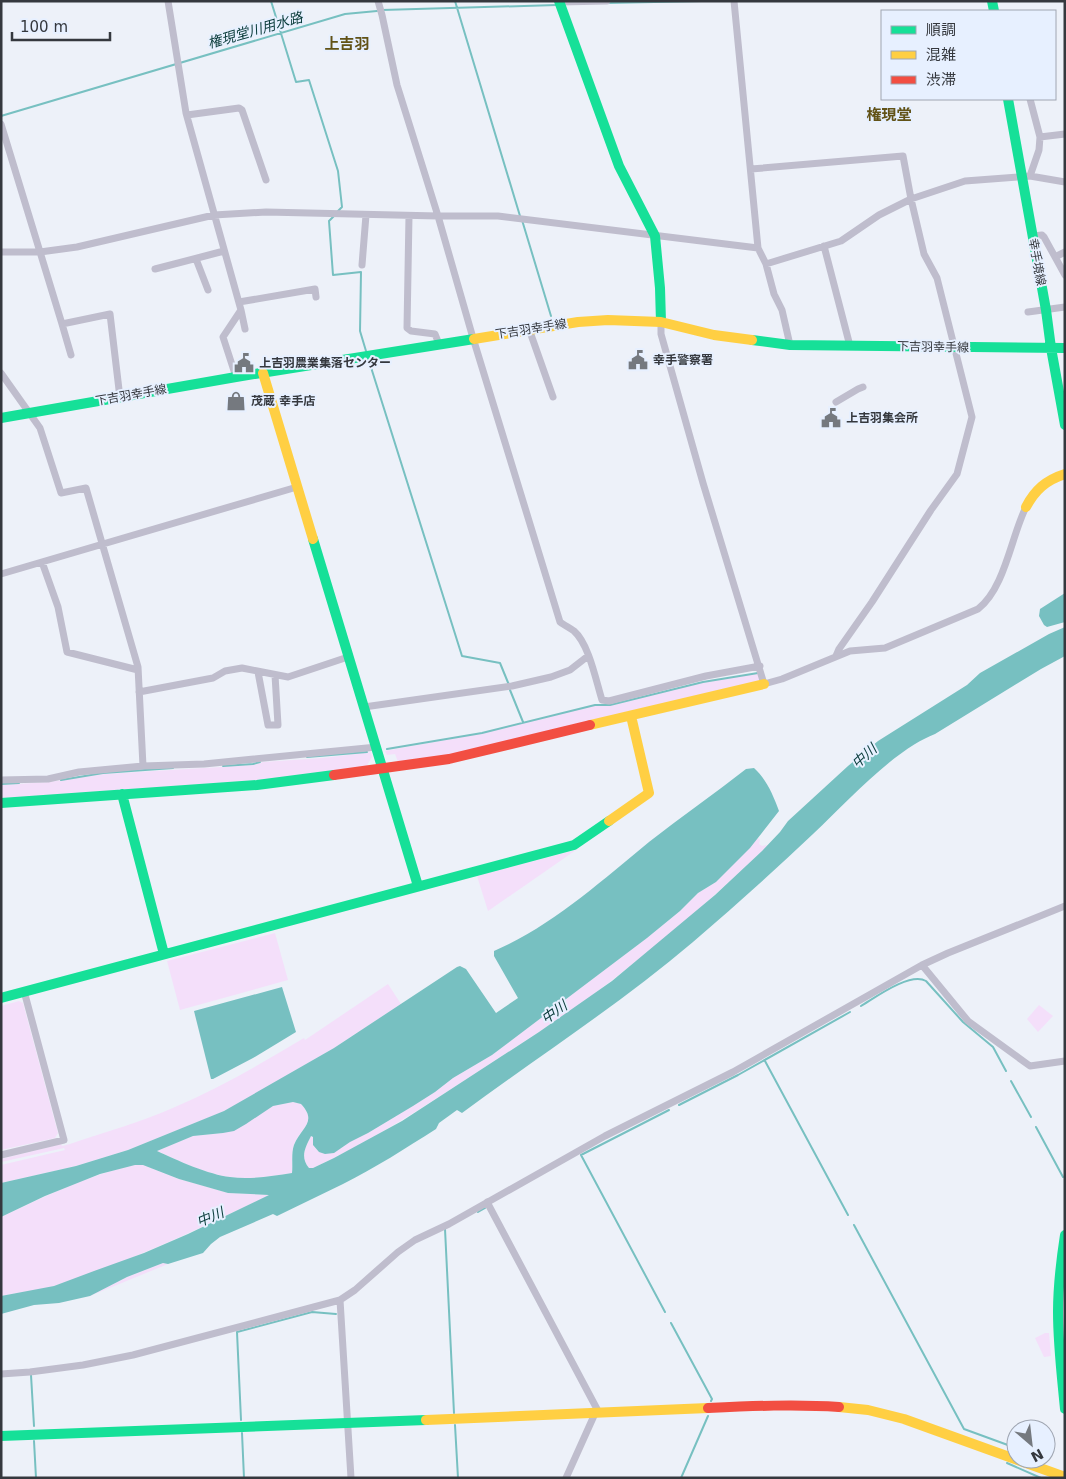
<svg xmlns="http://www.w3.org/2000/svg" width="1066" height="1479" viewBox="0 0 1066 1479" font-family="'DejaVu Sans','Noto Sans JP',sans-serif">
  <rect width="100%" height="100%" fill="#edf1f9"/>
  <path fill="#f4dffa" d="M759 673 760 679 759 682 447 756 398 762 395 754 387 755 385 751 478 734 596 705 610 706 697 684Z
    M371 752 372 757 366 767 261 780 1 799V785L49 782 104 774 254 765 263 762 323 758Z
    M758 838 760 840 759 844 762 846 766 845 767 846 762 851C718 893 673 933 625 970 578 1008 526 1040 476 1073 423 1107 370 1142 313 1168H309C300 1157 305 1148 311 1136L313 1137V1145L319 1152 342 1148 349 1142 368 1133 413 1106 435 1092 453 1078 492 1055 647 938 680 911 698 893 716 882Z
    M576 850 488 911 477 876Z
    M275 933 288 980 180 1010 167 961Z
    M388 984 401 1004 334 1048 240 1103 218 1114 128 1150 76 1166 1 1183V1165L65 1150 64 1148 1 1162V1159L61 1144 62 1146 70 1144C105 1132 141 1122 175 1107 220 1088 262 1063 304 1038L305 1040Z
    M19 1001 23 1003 58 1133 55 1138 1 1150V1006Z
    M1039 1005 1053 1016 1038 1032 1027 1019Z
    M293 1102 301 1104C318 1123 301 1127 294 1145 291 1153 293 1165 292 1173 272 1176 251 1180 230 1177 208 1175 177 1160 157 1151L193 1136 223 1133 273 1106Z
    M135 1165H143L179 1179 228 1193 270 1195C200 1228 129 1263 54 1286 37 1291 19 1292 1 1296V1217C44 1197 88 1175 135 1165Z
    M163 1263 168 1264 90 1296 127 1277Z
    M1045 1333H1049L1051 1356 1044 1357 1035 1338Z"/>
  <path fill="#77c0c1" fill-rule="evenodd" d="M1065 593V622L1047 627 1044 625 1039 616 1040 609Z
    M1065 627V656L1041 669 935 734C928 737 921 740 915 744 878 767 845 804 813 834 774 871 734 907 693 942 620 1004 539 1056 462 1113L457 1110 439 1123 436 1129C406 1148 375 1168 343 1184 321 1195 299 1205 277 1216L273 1214 220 1237 211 1244 203 1253 168 1264 163 1263 127 1277 90 1296 59 1303 34 1305 1 1314V1296L54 1286 94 1271 144 1253 188 1234 269 1195 228 1193 179 1179 143 1165H135L100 1174 45 1196 1 1217V1183L76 1166 128 1150 224 1111 334 1048 457 967 460 966 466 969 496 1013 518 998 494 956V951C552 926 600 882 649 842 681 817 714 794 746 769L754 768C767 780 773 795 779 811L750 848 716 882 698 893 680 911 647 938 492 1055 453 1078 435 1092 413 1106 368 1133 350 1142 334 1153 325 1154 319 1152 313 1145V1137L311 1136C305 1148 300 1157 309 1168H313L334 1158 402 1121 539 1032 612 981 715 895 762 851 780 832 788 821 848 766 878 741 967 685 980 673 1049 634ZM293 1102 301 1104C318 1122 301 1128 294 1145 291 1153 293 1165 292 1173 272 1176 250 1180 230 1177 210 1175 176 1160 157 1151L193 1136 223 1133 234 1131 246 1124 273 1106Z
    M282 987 296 1032 253 1058 213 1079H211L194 1011Z"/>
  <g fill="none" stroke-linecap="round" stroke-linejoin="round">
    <path stroke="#77c0c1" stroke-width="2" d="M271 1 296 82 309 80 338 171 342 207 338 211
      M455 1 520 216
      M607 3 702 1
      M382 10 557 5
      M1 116 345 14 377 11
      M335 215 329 221 333 275 361 272 360 331 366 351
      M522 220 551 316
      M369 361 462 656 500 663 509 685
      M510 690 523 722
      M387 749 482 733 595 705H610L703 682 758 673
      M307 757 367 752
      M223 766 253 764 260 762
      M61 780 103 773 173 768
      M1 784 19 783
      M861 1006C876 997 910 972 926 981L963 1022 993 1047 1006 1071
      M765 1061 848 1215
      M1011 1081 1031 1117
      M679 1105 738 1075 850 1012
      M1036 1127 1063 1177
      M478 1212 485 1208
      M854 1225 964 1429 1016 1448
      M445 1229 454 1413
      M665 1312 581 1155 669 1110
      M671 1323 712 1399 711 1401
      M31 1375 34 1426
      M241 1420 237 1332 312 1312 336 1314
      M455 1425 458 1478
      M242 1433 244 1478
      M34 1441 36 1478
      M1007 1463 1041 1478
      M681 1478 708 1416"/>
    <path stroke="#bfbdcd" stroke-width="7" d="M168 1 186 113 241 310 223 337 236 377
      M378 1 382 15 397 85 438 216 473 338 560 622C564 625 570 628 574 631 589 644 596 681 602 700L609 701 706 676 760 666
      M734 1 758 248 766 264 774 294 782 310 790 345
      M559 2 607 1
      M1030 99 1040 137 1039 150 1030 176
      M187 115 239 108 242 110 266 180
      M1 124 62 324 110 314 120 398
      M1040 137 1065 134
      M751 169 903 156 911 199 924 254 937 278 972 417 957 474 931 510 872 602 839 649 836 656
      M409 216 407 328 411 331 435 334 439 344
      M1033 236 1042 235 1044 237 1065 275
      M824 246 850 346
      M1 252H40L77 247 214 215 266 212 438 216H498L758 248
      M1055 257 1065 252
      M196 259 208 290
      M766 264 841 241 879 215 911 199 965 181 1030 176 1065 182
      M362 265 366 215
      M155 269 224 251
      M239 302 315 289 316 297
      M241 310 245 329
      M1028 312 1065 307
      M661 322V334L703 483 764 684 782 679 850 651 885 648 978 609C1005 588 1011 537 1026 507
      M62 324 71 355
      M529 329 553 397
      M1 373 40 428 61 493 86 488 138 667 143 766
      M836 402 858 389 863 387
      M42 562 58 607 67 652 138 670
      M1 574 297 487
      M258 672 268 725H278L275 675
      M139 692 213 678 225 671 242 668 288 677 348 657
      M364 707 512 686 551 677 570 670 588 656
      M1 780 48 779 79 772 143 766 204 764 377 747
      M922 965 968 1021 1030 1066 1065 1061
      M1 1155 64 1140 24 991
      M487 1202 597 1409 566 1478
      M340 1300 351 1478
      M1 1374 30 1372 83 1365 133 1355 340 1300 355 1290 398 1252 415 1240 449 1224 605 1136 733 1072 922 965 948 953 1065 906"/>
    <path stroke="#16e098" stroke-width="10" d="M559 1 619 166 655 236 660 288 661 322
      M992 1 994 11
      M1008 99 1046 310 1051 348 1065 425
      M752 340 790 345 1065 348
      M1 418 236 377 474 339
      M313 539 418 886
      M122 794 164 954
      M1 803 257 785 334 775
      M1 998 574 845 609 821
      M1065 1235C1061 1261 1058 1286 1058 1312 1058 1345 1062 1377 1065 1409
      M1 1436 426 1420"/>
    <path stroke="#ffcf43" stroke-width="10" d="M474 339 578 322 608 320 661 322 714 335 752 340
      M263 373 313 539
      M1026 507C1035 490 1046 480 1065 474
      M590 725 764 684
      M609 821 649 793 631 716
      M839 1407 868 1410 904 1419 1065 1477
      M426 1420 708 1408"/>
    <path stroke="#f24e42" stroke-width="10" d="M334 775 449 759 590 725
      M708 1408C752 1406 796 1404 839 1407"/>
  </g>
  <defs>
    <symbol id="civic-bare" viewBox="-9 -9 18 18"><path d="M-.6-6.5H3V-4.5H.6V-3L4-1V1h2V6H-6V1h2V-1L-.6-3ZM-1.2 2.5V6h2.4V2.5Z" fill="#75797f" stroke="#e7f0ff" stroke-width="2.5" paint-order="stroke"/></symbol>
    <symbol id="shop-bare" viewBox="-9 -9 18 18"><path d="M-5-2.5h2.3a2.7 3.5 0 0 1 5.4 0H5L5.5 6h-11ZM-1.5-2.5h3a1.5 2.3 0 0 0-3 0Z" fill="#75797f" stroke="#e7f0ff" stroke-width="2.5" paint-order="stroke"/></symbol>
  </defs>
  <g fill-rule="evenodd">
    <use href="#civic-bare" x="624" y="346" width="28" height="28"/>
    <use href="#civic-bare" x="230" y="349" width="28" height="28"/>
    <use href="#shop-bare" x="222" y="387" width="28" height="28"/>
    <use href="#civic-bare" x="817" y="404" width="28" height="28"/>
  </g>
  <g text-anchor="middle" stroke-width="4" stroke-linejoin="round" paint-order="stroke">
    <g font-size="12" fill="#35383e" stroke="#e7f0ff">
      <text transform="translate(1037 262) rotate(80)" y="4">幸手境線</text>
      <text transform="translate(531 329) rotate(-9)" y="4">下吉羽幸手線</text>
      <text transform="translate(933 347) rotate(1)" y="4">下吉羽幸手線</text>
      <text transform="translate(131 395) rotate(-10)" y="4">下吉羽幸手線</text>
    </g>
    <g font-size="12" font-weight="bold" fill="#35383e" stroke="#e7f0ff" text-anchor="start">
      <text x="653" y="364">幸手警察署</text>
      <text x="259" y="367">上吉羽農業集落センター</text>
      <text x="251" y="405">茂蔵 幸手店</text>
      <text x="846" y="422">上吉羽集会所</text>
    </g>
    <g font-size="14" font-style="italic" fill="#073938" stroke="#e7f0ff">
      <text transform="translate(255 30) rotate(-16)" y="5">権現堂川用水路</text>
      <text transform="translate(864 756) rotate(-42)" y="5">中川</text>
      <text transform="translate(554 1012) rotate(-35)" y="5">中川</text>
      <text transform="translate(210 1217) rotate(-23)" y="5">中川</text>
    </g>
    <g font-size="15" font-weight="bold" fill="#625216" stroke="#e7f0ff">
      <text x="347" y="49">上吉羽</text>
      <text x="889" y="120">権現堂</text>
    </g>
  </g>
  <rect width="1066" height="1479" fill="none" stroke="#35383e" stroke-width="5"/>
  <rect x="881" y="10" width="175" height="90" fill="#e7f0ff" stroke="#a0a6b2"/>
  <rect x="891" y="26" width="25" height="8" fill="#16e098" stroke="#a0a6b2"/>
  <text x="926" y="35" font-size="15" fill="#35383e">順調</text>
  <rect x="891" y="51" width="25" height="8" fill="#ffcf43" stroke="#a0a6b2"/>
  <text x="926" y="60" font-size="15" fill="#35383e">混雑</text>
  <rect x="891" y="76" width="25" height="8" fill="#f24e42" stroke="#a0a6b2"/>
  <text x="926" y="85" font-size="15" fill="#35383e">渋滞</text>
  <g transform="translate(1031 1444) rotate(152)"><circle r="24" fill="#e7f0ff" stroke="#a0a6b2"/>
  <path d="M0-4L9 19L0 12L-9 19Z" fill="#75797f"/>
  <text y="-8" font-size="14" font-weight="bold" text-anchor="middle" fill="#35383e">N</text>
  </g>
  <path d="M12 32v8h98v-8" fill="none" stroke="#35383e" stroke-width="2.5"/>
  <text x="20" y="32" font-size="15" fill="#35383e" stroke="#e7f0ff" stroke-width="4" paint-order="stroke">100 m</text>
</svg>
